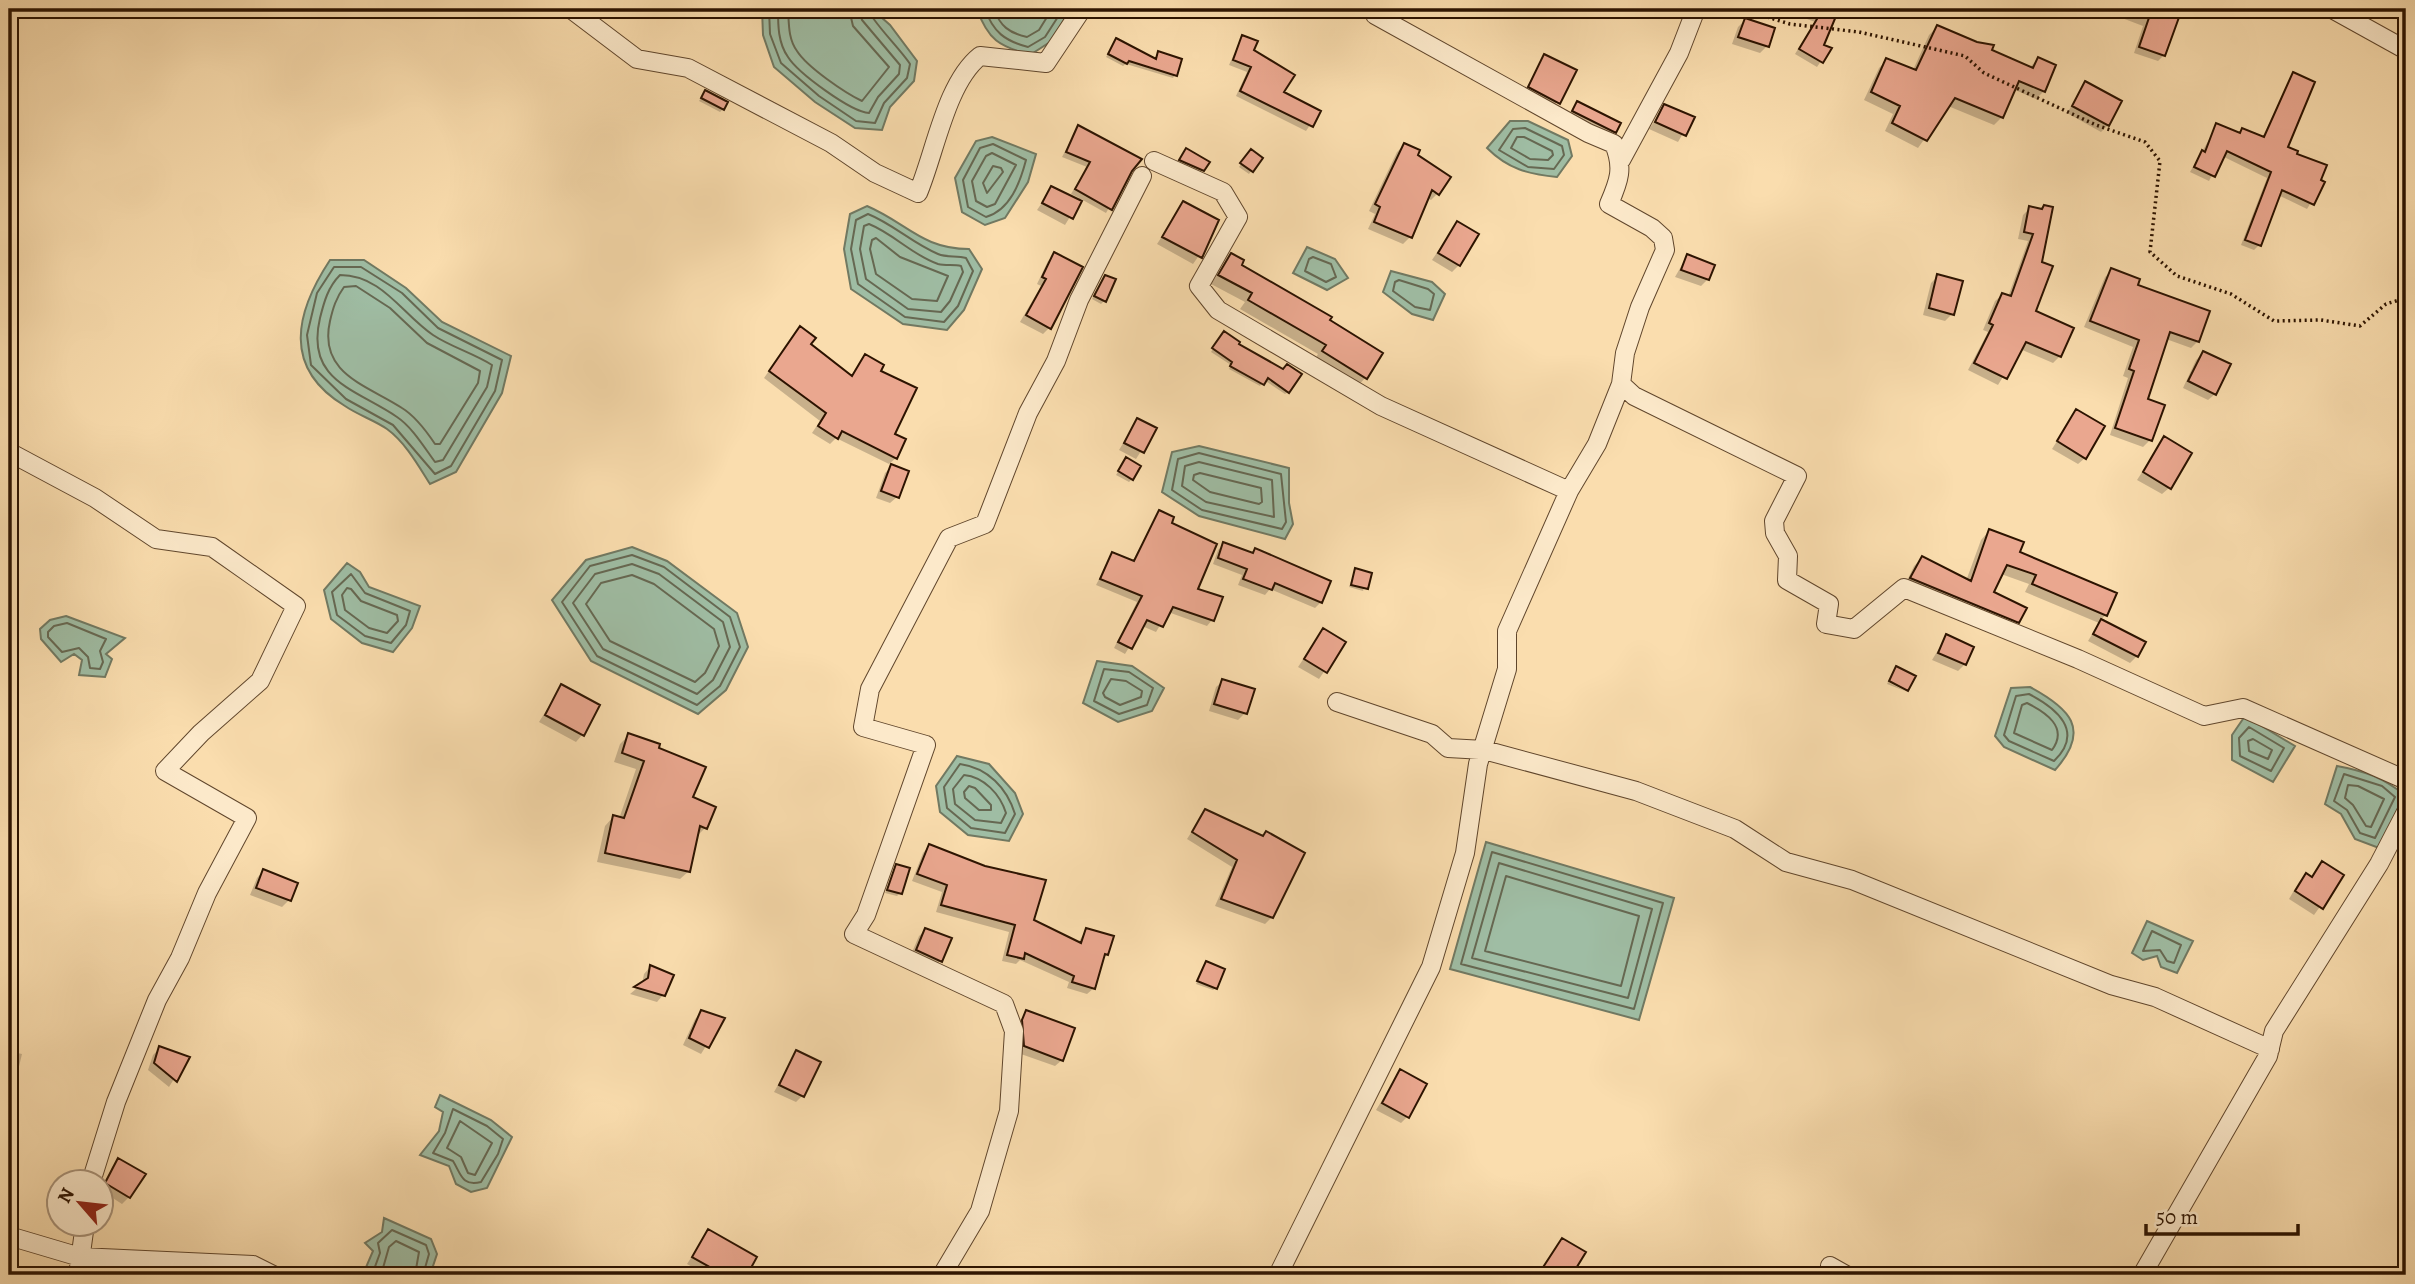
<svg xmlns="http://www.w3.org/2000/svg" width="2415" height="1284" viewBox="0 0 2415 1284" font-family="Alegreya,serif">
  <rect width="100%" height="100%" fill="#faddae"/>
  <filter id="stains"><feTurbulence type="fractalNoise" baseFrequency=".00286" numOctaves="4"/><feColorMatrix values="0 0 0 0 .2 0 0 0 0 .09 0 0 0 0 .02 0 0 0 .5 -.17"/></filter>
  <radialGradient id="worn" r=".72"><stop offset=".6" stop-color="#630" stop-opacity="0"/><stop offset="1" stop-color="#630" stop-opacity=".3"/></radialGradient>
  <path fill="#9fbda4" stroke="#717962" stroke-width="2" d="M762 9H872L890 25 917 61 914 81 890 107 882 130 855 128 815 102 774 67 763 35Z
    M977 9H1071L1050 42 1030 55C999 46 988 40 977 9Z
    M1510 121H1528L1568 140 1572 156 1557 177C1528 174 1508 169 1487 148Z
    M992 137 1036 154 1028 182 1005 218 985 225 962 212 955 178 976 141Z
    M867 206C907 223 922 249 969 249L982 269 964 310 947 330 903 324 851 289 844 249 850 214Z
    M1307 247 1335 259 1348 278 1327 290 1293 273Z
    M330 260H364L406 288 442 322 511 356 502 393 456 472 430 484C418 465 405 442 387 429 374 420 358 415 345 406 282 368 295 313 330 260Z
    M1391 271 1432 282 1445 294 1433 320 1412 314 1383 292Z
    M1199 446 1289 468V503L1293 524 1285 539 1199 516 1162 492 1172 452Z
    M632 547 667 561 737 613 748 647 726 690 698 714 591 661 552 600 586 560Z
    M347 563 360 572 369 587 420 606 412 628 393 652 362 643 331 619 324 590Z
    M66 616 125 638 106 654 112 659 105 677 79 675 82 660 74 654 61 662 41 639 40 629 50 620Z
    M1097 661 1132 666 1164 688 1152 711 1118 722 1083 703Z
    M2030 687C2069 708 2092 729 2055 770L2004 747 1995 736 2011 688Z
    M2245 716 2295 746 2273 782 2232 760V735Z
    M957 756 989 764 1015 793 1023 814 1009 841 968 835 940 812 936 786Z
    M2337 766C2365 771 2384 778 2406 796L2379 848 2355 839 2341 814 2325 804Z
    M1486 842 1674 898 1639 1020 1450 969Z
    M2147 921 2193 941 2177 973 2161 967 2157 956 2143 960 2132 953Z
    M440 1095 491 1120 512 1137 487 1188 471 1192 456 1184 449 1166 420 1155 439 1131 443 1112 435 1107Z
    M384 1218 431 1239 437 1254 430 1275H370L364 1272 373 1251 365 1243 382 1232Z"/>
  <path fill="#0003" d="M1172 9H1193L1186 18Z
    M1389 9H1406L1400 20 1387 13Z
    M1812 9H1837L1822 46 1829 49 1817 67 1795 54 1815 22 1807 19Z
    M2116 9H2180L2164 55 2158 61 2134 53 2143 26 2114 15Z
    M1745 20 1767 46 1760 53 1732 44 1738 27Z
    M1937 27 2029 68 2038 59 2044 91 2036 99 2013 89 2002 117 1994 125 1948 106 1918 148 1885 131 1893 114 1864 100 1879 68 1887 60 1913 70 1929 35Z
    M1242 37 1282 93 1319 112 1306 131 1236 96 1247 72 1229 65Z
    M1117 40 1154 60 1158 53 1175 75 1173 78 1126 64 1123 66 1106 57Z
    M1544 57 1574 71 1553 108 1524 92Z
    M2293 74 2286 148 2323 183 2307 209 2278 195 2259 245 2254 250 2241 245 2267 178 2222 156 2209 181 2190 172 2217 126 2238 134 2242 130 2262 138Z
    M2086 83 2108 125 2101 132 2067 113Z
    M705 92 723 109 720 112 699 101Z
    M1578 103 1615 132 1608 138 1567 118Z
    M1665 106 1692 118 1678 142 1649 129Z
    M1078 127 1130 170 1106 213 1081 199 1065 225 1037 210 1052 188 1077 201 1079 198 1071 194 1087 167 1062 157Z
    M1404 145 1416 156 1438 193 1431 200 1427 198 1410 237 1403 244 1368 229 1375 214 1369 211 1397 152Z
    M1184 153 1203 170 1200 173 1178 163Z
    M1248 154 1261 158 1249 174 1239 167Z
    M1184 203 1208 243 1193 264 1157 244Z
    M2044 207 2034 312 2060 356 2053 363 2020 349 1998 385 1968 370 1988 332 1983 330 1995 301 2002 295 2008 297 2028 241 2018 239 2023 215 2030 208 2041 210Z
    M1457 223 1459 265 1452 272 1432 260Z
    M1055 255 1049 328 1043 334 1020 322 1041 286 1037 284 1048 261Z
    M1231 255 1239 265 1381 354 1365 378 1357 387 1314 361 1318 354 1240 309 1245 302 1211 284Z
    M1687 256 1708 279 1701 286 1675 277Z
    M2112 270 2135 286 2198 341 2191 348 2166 339 2146 400 2150 440 2143 447 2110 435 2128 378 2123 376 2133 347 2084 327 2105 277Z
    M1938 276 1952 314 1945 321 1923 315 1931 283Z
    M1105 277 1104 301 1101 304 1092 299Z
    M794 335 851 377 865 356 878 372 896 458 889 464 836 438 830 444 812 433 820 421 764 378Z
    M1222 336 1236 345 1288 392 1285 394 1264 380 1260 386 1229 369 1231 365 1211 352Z
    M2203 353 2215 394 2208 400 2183 388 2196 360Z
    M2076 411 2085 458 2078 464 2052 449Z
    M1137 420 1155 429 1136 459 1119 450Z
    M2164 438 2169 488 2162 494 2137 480Z
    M1124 462 1132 479 1129 482 1116 475Z
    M892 466 897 497 890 503 876 498 885 473Z
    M1159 513 1169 524 1195 590 1212 620 1207 626 1168 612 1156 632 1142 626 1125 654 1114 648 1137 602 1096 585 1112 554 1132 562Z
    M1989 531 2106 615 2100 620 2143 643 2137 656 2130 663 2088 641 2099 623 2025 592 2029 584 2001 574 1991 593 2018 622 2010 630 1904 587 1914 566 1922 558 1966 581 1981 540Z
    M1224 544 1251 554 1255 550 1321 602 1315 608 1270 589 1265 595 1238 585 1242 575 1213 564 1218 550Z
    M1355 570 1370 574 1363 591 1349 587Z
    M1323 630 1344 642 1319 679 1298 667Z
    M1946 637 1965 664 1958 671 1932 660Z
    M1223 681 1245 713 1238 720 1209 711 1216 687Z
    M1888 682 1905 691 1887 684Z
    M561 687 582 735 576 742 539 722Z
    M629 735 656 748 691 798 705 828 696 837 689 871 680 879 597 862 605 826 613 817 619 819 636 769 614 762 620 744Z
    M1205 811 1262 838 1272 917 1265 924 1215 906 1232 867 1187 839Z
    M929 846 1032 921 1078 943 1086 930 1107 954 1101 960 1094 988 1087 994 1067 988 1069 982 1020 960 1016 964 1002 961 1009 932 936 912 942 892 912 881 923 853Z
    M2322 864 2342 876 2314 915 2289 899 2299 882 2306 875 2311 878Z
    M897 866 900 893 897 896 885 893Z
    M263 871 289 900 282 907 250 895 257 878Z
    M926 930 949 939 940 961 934 968 910 957 919 936Z
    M1206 963 1216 988 1213 990 1196 984Z
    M650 967 663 995 657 1002 630 994 642 984 644 974Z
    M702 1012 723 1019 701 1054 683 1045 695 1019Z
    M1026 1012 1062 1060 1055 1066 1018 1053 1016 1028Z
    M160 1048 187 1058 169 1087 148 1070 153 1055Z
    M9 1051 22 1054 16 1079 9 1085Z
    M797 1052 802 1096 796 1102 774 1092Z
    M1400 1071 1407 1117 1401 1123 1376 1110Z
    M118 1160 129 1197 122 1204 102 1191 112 1167Z
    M708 1232 755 1258 745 1275H706L687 1264Z
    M1562 1240 1576 1266 1596 1275H1538Z
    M91 1271 131 1274 86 1275Z"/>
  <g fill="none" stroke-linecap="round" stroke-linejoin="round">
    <path stroke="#666852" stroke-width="2" d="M769 9 770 34 781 63 819 96 856 121 875 123 884 103 907 78 910 64C902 51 869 18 868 9
      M778 9C778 25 778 43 788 57 798 73 851 112 869 113L878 97 899 74 900 65 862 20 859 9
      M788 9C789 23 788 39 797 51 807 67 845 93 862 101L889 67 853 26 849 9
      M985 9C993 32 1005 41 1028 47L1045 37 1063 9
      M994 9C1000 26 1009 33 1027 37L1039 30 1052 9
      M1525 128 1562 146 1564 155 1554 169 1528 167 1499 150 1513 129Z
      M1517 137H1524L1552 151 1553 155 1548 160 1530 159 1511 148Z
      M993 144 1026 160C1020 183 1010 210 986 217L968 207 963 180 980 148Z
      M992 153 1016 165 995 204 987 207 976 201 972 181 986 156Z
      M993 166 1001 168 1003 172 987 193 983 183Z
      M868 214C893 224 912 243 938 254 947 258 957 255 966 258L973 271 958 306 944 322 905 317 858 284 851 249 856 220Z
      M869 224C894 234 912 255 938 264 946 266 954 264 961 266L963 272 950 301 941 312 908 309 866 279 860 249 864 226Z
      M876 238 900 257 948 276 937 301 912 299 876 274 870 249 872 240Z
      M1313 257 1331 264 1336 277 1326 282 1305 271 1309 259Z
      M361 267 402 293 438 328 502 360 495 391 451 466 435 474 393 425 346 399 311 365 307 335 317 293 334 267Z
      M340 275C382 275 402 314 433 335 451 347 473 353 492 365L487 387 443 460 435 462C424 447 412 427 397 417 356 389 305 381 320 318 324 302 328 287 340 275Z
      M1399 280 1428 289 1434 294 1430 310 1415 307 1393 291 1395 282Z
      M356 286 390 308 427 343 480 371 478 383 440 444H435C427 432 415 416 402 408 367 385 318 374 330 321 333 308 336 298 344 287Z
      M1199 453 1281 474 1286 522 1282 529 1202 510 1172 490 1178 459Z
      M1199 462 1272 480 1274 517 1206 502 1182 486 1185 466Z
      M1200 473 1261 488 1262 502 1259 504 1210 492 1193 480 1194 475Z
      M632 555 664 567 730 617 740 647 720 686 697 705 597 656 562 602 590 566Z
      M632 564 659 574 723 622 730 647 713 680 697 694 603 649 573 603 595 574Z
      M351 574 365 593 410 611 406 625 391 643 365 636 337 615 332 592Z
      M632 575 654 584 714 629 719 646 705 673 695 682 610 641 586 604 601 583Z
      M347 588 351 589 361 601 397 615 398 621 387 633 369 628 345 610 342 595Z
      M67 623 106 639 100 651 103 662 100 669 90 668 88 657 79 648 62 652 48 637V632L54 626Z
      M1104 669 1129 672 1153 688 1147 705 1119 714 1094 701Z
      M1111 679 1126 681 1142 691 1141 697 1120 705 1105 697 1103 693Z
      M2029 694C2056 708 2085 731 2054 761L2009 741 2004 735 2016 696Z
      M2027 703C2045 712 2069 727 2052 750L2014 733 2022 705Z
      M2249 727 2284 748 2271 771 2240 756 2239 738Z
      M2253 739 2272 750 2268 759 2249 751 2248 741Z
      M960 764C988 768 1007 788 1015 814L1005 833 971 828 947 808 944 787Z
      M2344 774 2382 786 2395 797 2375 838 2360 833 2347 810 2334 801Z
      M964 775C984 777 1000 794 1006 813L1001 823 975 820 955 804 953 789Z
      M2348 785 2358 786 2384 799 2371 827 2366 826 2353 805 2345 798Z
      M969 786 975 788 991 805V810H979L965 798 964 792Z
      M1492 852 1663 903 1634 1009 1461 964Z
      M1499 863 1652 909 1628 998 1472 958Z
      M1506 876 1639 916 1621 986 1485 951Z
      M2152 931 2181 945 2174 963 2167 961 2160 950 2143 951Z
      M453 1109 487 1126 503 1139 498 1154 481 1182C462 1187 461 1174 453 1161L433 1153 445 1133Z
      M460 1121 492 1143 475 1175 468 1173 461 1157 447 1148Z
      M372 1275 380 1253 378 1243 392 1230 426 1245 429 1254 423 1275
      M381 1275 389 1247 396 1241 419 1252 415 1275"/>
  </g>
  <path fill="#eaa78f" stroke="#2c1300" stroke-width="2" d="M1823 9H1839L1824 45 1832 48 1823 63 1799 49Z
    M2152 9H2182L2165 56 2139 47Z
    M1745 18 1775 28 1769 47 1738 37Z
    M1937 25 1977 42 1994 45 1992 50 2033 68 2038 57 2056 65 2045 92 2019 81 2003 118 1955 98 1927 141 1892 123 1900 106 1871 92 1886 58 1916 70Z
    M1242 35 1258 41 1254 50 1295 75 1284 92 1321 111 1313 127 1240 91 1251 67 1233 60Z
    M1116 38 1156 59 1158 51 1182 59 1177 76 1129 61 1127 64 1108 54Z
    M1544 54 1577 70 1560 104 1528 87Z
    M2293 72 2315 82 2288 147 2298 151 2297 154 2327 165 2321 180 2325 182 2314 205 2282 190 2261 246 2245 240 2271 172 2227 151 2215 177 2194 167 2202 150 2205 152 2216 123 2240 133 2242 128 2264 137Z
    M2085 81 2122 101 2109 126 2072 106Z
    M705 90 728 102 724 110 701 98Z
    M1577 101 1621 123 1616 133 1572 111Z
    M1664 104 1695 117 1686 136 1655 122Z
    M1078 125 1142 159 1132 171 1112 210 1075 189 1090 162 1066 152Z
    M1404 143 1420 150 1418 155 1451 177 1439 195 1432 190 1412 238 1374 222 1380 207 1375 204Z
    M1186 148 1210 162 1204 171 1179 160Z
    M1251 149 1263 158 1253 172 1240 163Z
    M1051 186 1082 201 1073 219 1042 203Z
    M1183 201 1219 220 1202 258 1162 237Z
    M2044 205 2053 207 2042 262 2053 266 2036 311 2074 328 2061 357 2026 342 2007 379 1974 363 1993 325 1989 323 2002 293 2011 296 2033 234 2024 232 2029 206 2042 209Z
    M1457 221 1479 234 1460 266 1438 253Z
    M1054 252 1083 267 1051 329 1026 315 1046 279 1042 277Z
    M1231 253 1244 260 1242 265 1332 317 1330 320 1383 353 1367 379 1322 351 1326 345 1248 300 1252 293 1218 275Z
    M1687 254 1715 265 1709 280 1681 270Z
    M2111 268 2140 279 2138 285 2210 311 2199 342 2170 332 2148 399 2165 405 2152 441 2115 428 2134 371 2129 369 2139 340 2090 321Z
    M1937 274 1963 281 1954 315 1929 308Z
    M1105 275 1116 279 1106 302 1094 296Z
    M800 326 816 338 811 344 852 376 865 354 884 365 881 371 917 388 895 434 906 439 897 459 842 431 838 439 818 426 826 413 769 371Z
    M1224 331 1240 342 1239 344 1283 369 1287 364 1302 374 1289 393 1268 378 1264 385 1230 366 1232 362 1212 348Z
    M2203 351 2231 364 2216 395 2188 381Z
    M2076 409 2105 426 2086 459 2057 441Z
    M1137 418 1157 428 1144 453 1124 443Z
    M2164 436 2192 453 2171 489 2143 472Z
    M1126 457 1141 466 1133 480 1118 471Z
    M891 464 909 471 899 498 881 491Z
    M1159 510 1174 517 1172 523 1217 544 1198 589 1223 597 1214 621 1173 607 1163 627 1147 620 1132 649 1118 642 1142 596 1100 579 1112 552 1134 561Z
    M1989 529 2024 542 2020 552 2117 593 2107 616 2032 584 2036 575 2007 565 1994 592 2027 608 2019 623 1910 578 1922 556 1971 581Z
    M1223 542 1253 553 1255 548 1331 581 1322 603 1275 583 1272 590 1243 579 1247 569 1218 558Z
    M1355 568 1372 573 1368 589 1351 585Z
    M2101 619 2146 642 2138 657 2093 634Z
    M1323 628 1346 642 1327 673 1304 659Z
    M1946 634 1974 647 1966 665 1938 653Z
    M1896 666 1916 676 1908 691 1889 681Z
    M1222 679 1255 689 1247 714 1214 704Z
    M561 684 600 705 584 736 545 715Z
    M628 733 660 744 659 748 706 767 693 797 716 807 707 829 700 826 690 872 605 853 613 815 624 818 644 761 622 753Z
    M1205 809 1263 836 1266 831 1305 853 1273 918 1221 899 1237 860 1192 832Z
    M929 844 985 866 1046 880 1034 920 1081 943 1086 928 1114 936 1108 955 1105 954 1095 989 1072 982 1074 976 1025 953 1024 959 1007 955 1015 925 941 905 947 885 917 874Z
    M2322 861 2344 875 2323 909 2295 891 2306 873 2312 877Z
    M896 864 910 868 902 894 887 890Z
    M263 869 298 883 291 901 256 888Z
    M925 928 952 938 942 962 916 950Z
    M1206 961 1225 969 1217 989 1197 981Z
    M650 965 674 975 665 996 634 987 648 978Z
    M701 1010 725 1018 709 1048 689 1038Z
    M1026 1010 1075 1028 1063 1061 1024 1046 1022 1020Z
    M159 1046 190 1057 177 1082 154 1063Z
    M796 1050 821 1062 804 1097 779 1085Z
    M1400 1069 1427 1084 1409 1118 1382 1103Z
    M118 1158 146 1174 130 1198 105 1183Z
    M708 1229 757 1257 747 1275H724L692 1257Z
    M1562 1238 1586 1252 1572 1275H1538Z"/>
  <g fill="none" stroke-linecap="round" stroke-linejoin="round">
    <defs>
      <path id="minor" d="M571 9 637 59 688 68 831 143 875 173 918 193C935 153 946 83 980 56L1046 63 1082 9
        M2332 9 2406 50
        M1621 160 1679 53 1696 9
        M1154 161 1223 192 1238 217 1199 286 1218 310 1381 406 1569 491
        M1621 384 1634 396 1797 476 1774 521 1775 533 1788 556 1787 580 1829 604 1826 624 1854 629 1904 588 2078 659 2204 716 2243 708 2406 780
        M9 452 95 498 156 539 212 547 296 606 260 681 201 733 165 771 247 818 207 893 180 958 157 1000 116 1102 91 1182
        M1337 702 1432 734 1448 748 1484 750 1636 791 1735 829 1786 862 1852 880 2111 985 2155 997 2270 1049
        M9 1236 80 1257 253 1265 273 1275
        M1830 1266 1846 1275
        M78 1275 85 1224
        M942 1275 980 1211 1009 1111 1014 1031 1004 1004 854 934 866 915 926 745 863 727 870 689 949 538 985 524 1028 413 1056 361 1079 300 1142 176
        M1278 1275 1431 967 1465 853 1478 764 1507 669V631L1569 491 1597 444 1621 384 1625 353 1640 307 1665 250 1663 238 1652 228 1609 204C1619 181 1624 168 1614 144L1588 133 1375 15 1378 9
        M2142 1275 2268 1056 2274 1031 2379 864 2406 812"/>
    </defs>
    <use href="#minor" stroke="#60462c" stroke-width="20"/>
    <path stroke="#2c1300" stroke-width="3.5" stroke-dasharray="2 3.5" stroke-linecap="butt" d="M1741 9 1790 24 1859 32 1965 56 1984 73 2096 125 2145 142 2160 161 2150 252 2177 276 2231 294 2274 321 2321 320 2360 326 2386 304 2406 298"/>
    <use href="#minor" stroke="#fce9ca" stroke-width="18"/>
  </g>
  <rect width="2415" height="1284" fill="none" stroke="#faddae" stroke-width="35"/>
  <rect x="10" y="10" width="2394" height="1263" fill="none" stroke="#2c1300" stroke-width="3.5"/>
  <rect x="18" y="18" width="2380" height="1249" fill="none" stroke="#2c1300" stroke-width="2"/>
  <g transform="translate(80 1203) rotate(298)"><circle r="33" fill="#fce9ca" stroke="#a99379" stroke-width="2"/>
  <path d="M0-5L12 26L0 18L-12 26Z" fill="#8f2418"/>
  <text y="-10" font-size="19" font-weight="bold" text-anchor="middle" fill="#2c1300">N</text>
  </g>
  <path d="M2146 1224v10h152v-10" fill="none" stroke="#2c1300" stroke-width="3.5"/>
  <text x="2156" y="1224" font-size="21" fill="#2c1300" stroke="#fce9ca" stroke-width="5" paint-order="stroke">50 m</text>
  <rect width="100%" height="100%" filter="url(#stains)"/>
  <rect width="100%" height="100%" fill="url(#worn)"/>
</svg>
